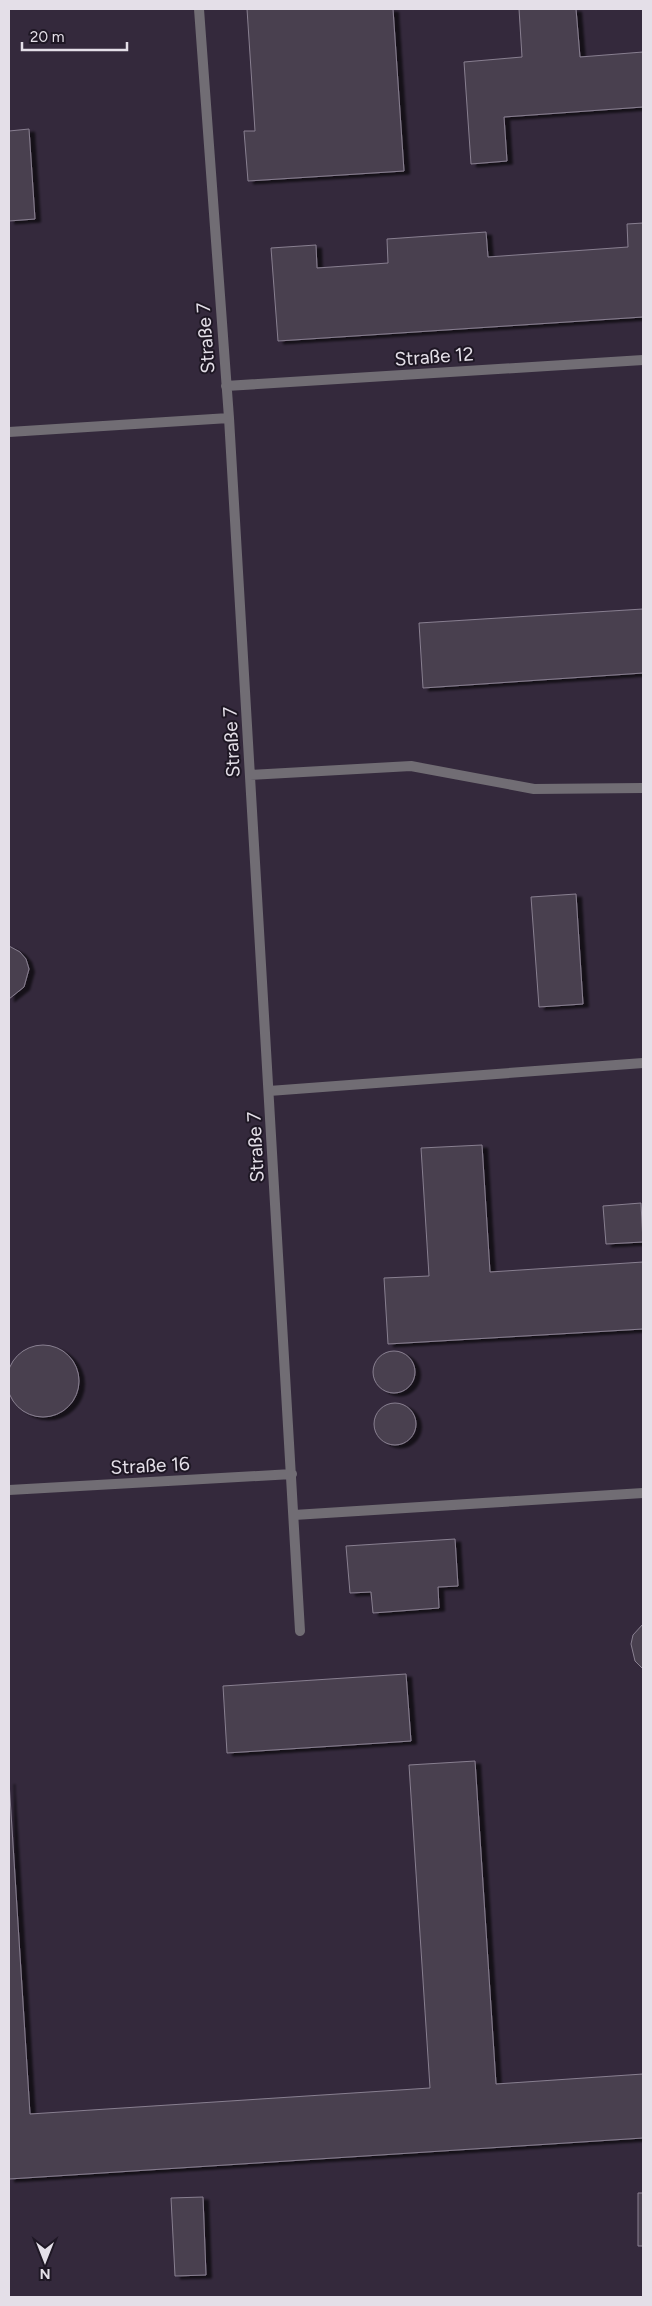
<svg xmlns="http://www.w3.org/2000/svg" width="652" height="2306" viewBox="0 0 652 2306" font-family="Figtree,sans-serif">
  <defs>
    <filter id="shadow"><feDropShadow dx="5.5" dy="3" stdDeviation="1" flood-color="#0009"/></filter>
  </defs>
  <rect width="100%" height="100%" fill="#28202e"/>
  <path fill="#34293c" d="M9 9H643V2297H9Z"/>
  <path fill="#4a4150" stroke="#887f90" filter="url(#shadow)" d="M247 9H393L404 171 248 181 244 131H255Z
    M519 9H576L580 57 643 52V107L504 117 507 161 471 164 464 62 522 57Z
    M29 129 35 219 9 221V131Z
    M643 223V317L278 341 271 248 316 245 317 268 388 263 387 239 486 232 488 257 628 247 627 224Z
    M643 609V673L423 688 419 623Z
    M576 894 583 1004 539 1007 531 897Z
    M9 946 20 952 26 959 29 969 24 987 9 999Z
    M482 1145 490 1272 643 1262V1329L388 1344 384 1278 429 1276 421 1148Z
    M641 1203 643 1242 606 1244 603 1206Z
    M7 1381a36 36 0 1 1 72 0a36 36 0 1 1-72 0Z
    M373 1372a21 21 0 1 1 42 0a21 21 0 1 1-42 0Z
    M374 1424a21 21 0 1 1 42 0a21 21 0 1 1-42 0Z
    M455 1539 458 1586 438 1587 439 1608 373 1613 371 1592 350 1593 346 1546Z
    M643 1624V1669L635 1661 631 1644 633 1635Z
    M406 1674 411 1741 227 1753 223 1686Z
    M475 1761 496 2084 643 2074V2138L9 2179V1781L30 2114 430 2088 409 1765Z
    M638 2193H643V2246H638Z
    M203 2197 206 2275 175 2276 171 2198Z"/>
  <g fill="none" stroke-linecap="round" stroke-linejoin="round">
    <path stroke="#716d74" stroke-width="10" d="M199 9 229 418 300 1631
      M226 386 643 360
      M9 432 229 418
      M250 775 411 766 534 789 643 788
      M269 1091 643 1063
      M9 1490 292 1474
      M294 1515 643 1493"/>
  </g>
  <g text-anchor="middle" stroke-width="4" stroke-linejoin="round" paint-order="stroke">
    <g font-size="19" fill="#e4dfe8" stroke="#1e1724">
      <text transform="translate(205 338) rotate(-94)" y="7">Straße 7</text>
      <text transform="translate(434 356) rotate(-4)" y="7">Straße 12</text>
      <text transform="translate(231 742) rotate(-93)" y="7">Straße 7</text>
      <text transform="translate(255 1147) rotate(-93)" y="7">Straße 7</text>
      <text transform="translate(150 1465) rotate(-3)" y="7">Straße 16</text>
    </g>
  </g>
  <rect width="652" height="2306" fill="none" stroke="#e4dfe8" stroke-width="20"/>
  <g transform="translate(45 2261) rotate(180)" stroke="#1e1724" stroke-width="4" paint-order="stroke">
  <path d="M0-4L9 19L0 12L-9 19Z" fill="#e4dfe8"/>
  <text y="-8" font-size="14" font-weight="bold" text-anchor="middle" fill="#e4dfe8">N</text>
  </g>
  <path d="M22 42v8h105v-8" fill="none" stroke="#e4dfe8" stroke-width="2.5"/>
  <text x="30" y="42" font-size="15" fill="#e4dfe8" stroke="#1e1724" stroke-width="4" paint-order="stroke">20 m</text>
</svg>
